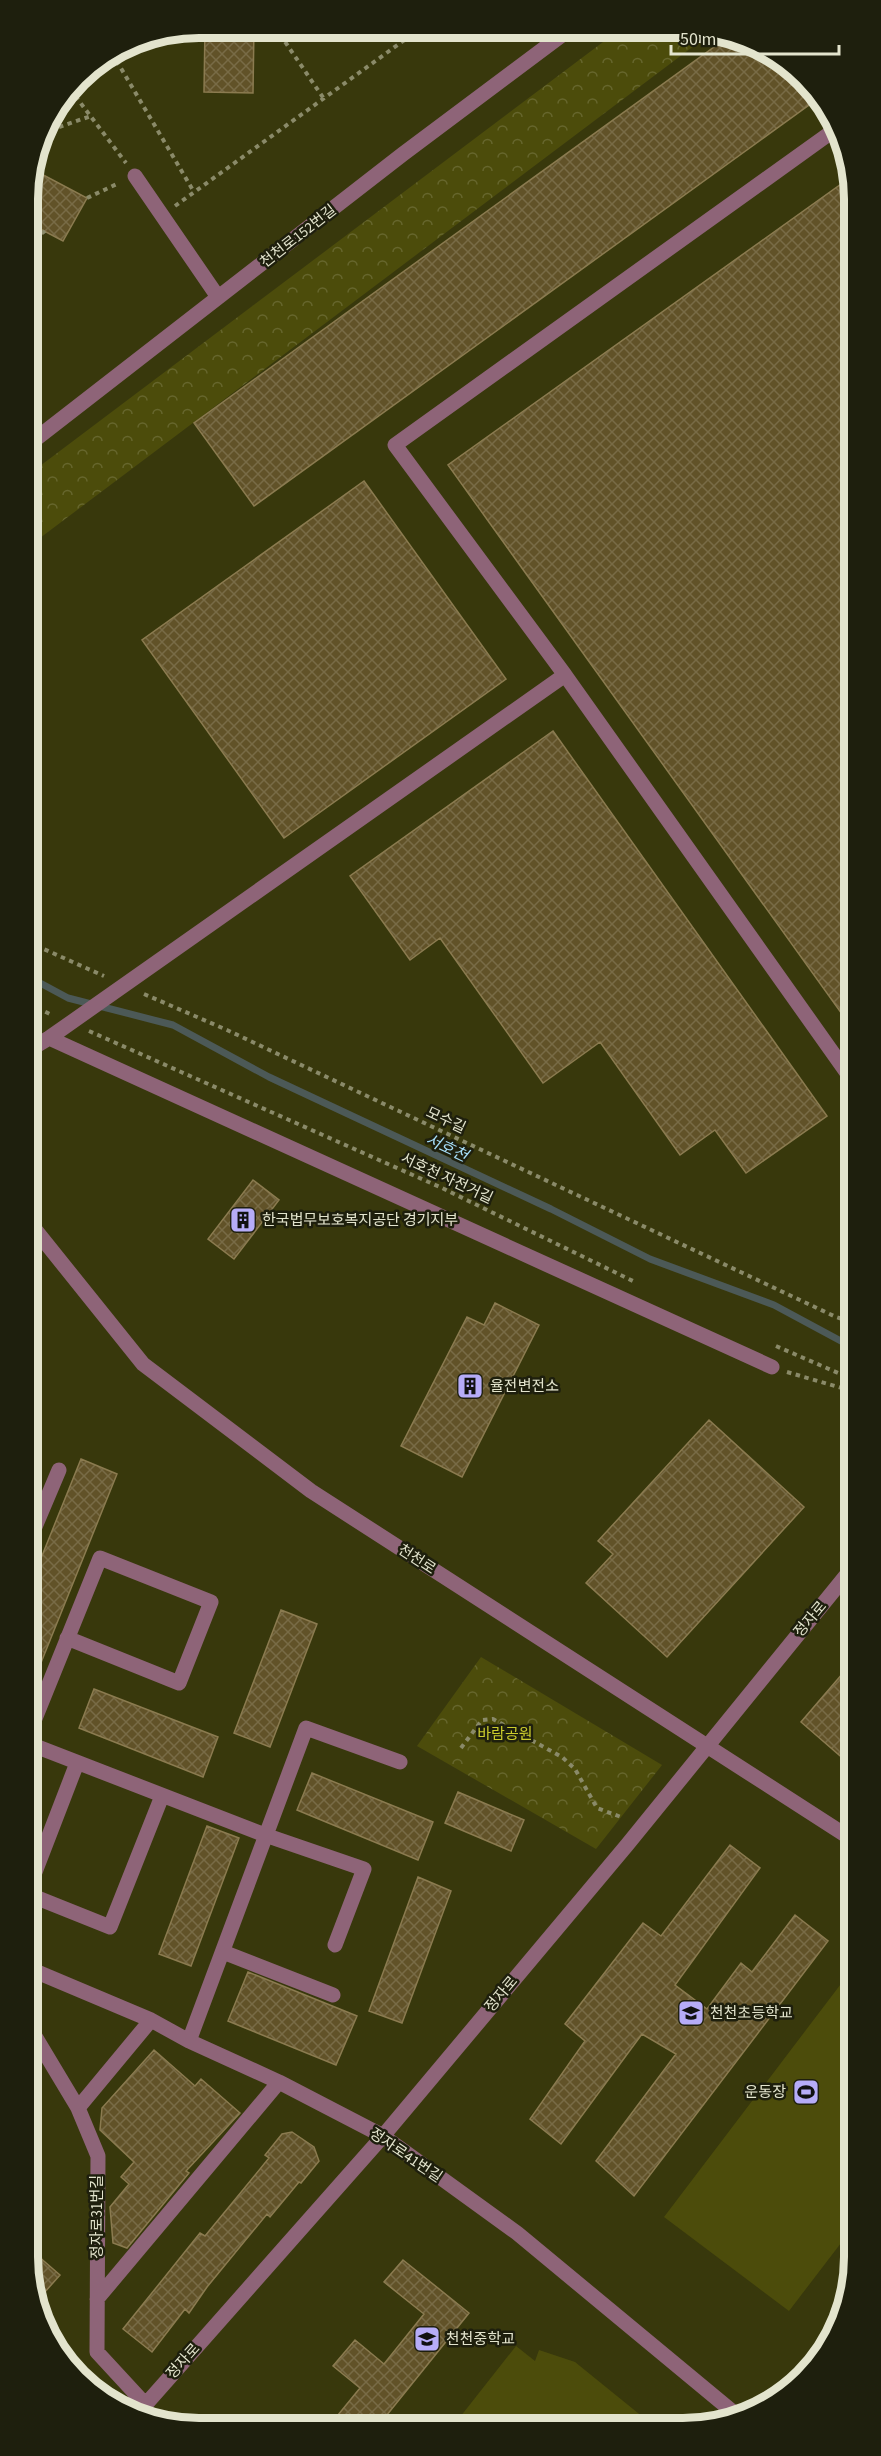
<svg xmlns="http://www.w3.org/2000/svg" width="881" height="2456" viewBox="0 0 881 2456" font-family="'Source Sans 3','Noto Sans KR',sans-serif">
  <defs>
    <pattern id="forest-crowns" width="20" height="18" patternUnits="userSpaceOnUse" patternTransform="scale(1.5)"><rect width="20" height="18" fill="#4c4c0b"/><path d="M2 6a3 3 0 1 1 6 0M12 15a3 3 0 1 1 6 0" fill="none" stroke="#66662d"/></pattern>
    <pattern id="building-cross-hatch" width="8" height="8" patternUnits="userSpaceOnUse" patternTransform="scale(1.5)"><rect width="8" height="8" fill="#615228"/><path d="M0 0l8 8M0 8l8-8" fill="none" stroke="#786b46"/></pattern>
  </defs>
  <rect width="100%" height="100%" fill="#38380c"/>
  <path fill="url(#forest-crowns)" d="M619 30H715L28 547V475Z
    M481 1657 662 1765 596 1849 417 1746Z"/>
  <path fill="#4c4c0b" d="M853 1968 854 2226 789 2311 664 2217Z
    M516 2346 535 2361 539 2350 575 2362 654 2426H453Z"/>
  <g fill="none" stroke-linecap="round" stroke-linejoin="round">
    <path stroke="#4c5957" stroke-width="7" d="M29 977 68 998 173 1025 269 1077 551 1209 650 1259 774 1305 852 1347"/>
  </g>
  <path fill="url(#building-cross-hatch)" stroke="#8b7b50" stroke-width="1.5" d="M205 27H254L253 93 204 92Z
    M728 37 804 78 816 100 254 506 194 423Z
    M32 169 87 198 63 241 27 222V187Z
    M851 177 852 1017V1028L448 465Z
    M364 481 506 679 284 838 142 640Z
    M553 731 827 1116 746 1173 715 1130 680 1155 600 1042 543 1083 440 938 410 960 350 876Z
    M253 1180 279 1200 234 1259 208 1239Z
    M495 1303 539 1325 462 1477 401 1446 467 1317 484 1325Z
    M709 1420 804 1507 667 1657 586 1583 613 1554 598 1541Z
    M81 1459 117 1474 30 1690 29 1588Z
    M281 1610 317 1624 270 1747 234 1733Z
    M843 1673 853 1681V1767L801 1722Z
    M94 1689 218 1737 203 1777 79 1728Z
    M312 1773 433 1822 418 1860 297 1810Z
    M458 1792 524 1820 511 1851 445 1823Z
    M207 1826 239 1838 191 1966 159 1954Z
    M730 1845 760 1868 675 1985 707 2009 741 1963 752 1972 795 1915 828 1941 634 2196 596 2161 676 2054 642 2034 561 2144 530 2119 585 2041 565 2024 643 1923 661 1936Z
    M418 1877 451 1891 402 2023 369 2011Z
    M248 1972 357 2016 336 2065 228 2021Z
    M154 2050 195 2086 201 2079 240 2113 186 2171 189 2173 127 2248 113 2243 110 2207 129 2184 121 2177 134 2162 100 2130 102 2108Z
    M292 2132 314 2147 319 2161 301 2183 299 2182 270 2217 267 2214 207 2287 189 2313 185 2309 152 2352 123 2329 200 2233 205 2236 233 2202 269 2158 265 2155 282 2134Z
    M30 2249 60 2275 36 2302 30 2291Z
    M403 2260 469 2313 378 2426H329L360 2388 333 2366 355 2340 384 2364 424 2314 384 2282Z"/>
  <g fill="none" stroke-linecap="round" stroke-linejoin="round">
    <path stroke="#8a8a69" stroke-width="4" stroke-dasharray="4.5 4.5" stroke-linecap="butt" d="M275 27 324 99
      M405 28 411 36
      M112 53 194 192
      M70 89 126 163
      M42 133 91 116
      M87 198 119 183
      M175 206 421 28
      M27 244 45 231
      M28 942 104 976
      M144 994 227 1030 836 1317 852 1322
      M29 1004 52 1015
      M89 1031 442 1188 635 1282
      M776 1346 852 1379
      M787 1372 852 1391
      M461 1748 482 1720 493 1719 562 1757 575 1769 597 1808 621 1817"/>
    <path stroke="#8e6478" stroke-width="15" d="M135 176 218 297
      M28 445 403 154 570 29
      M565 675 852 1080
      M49 1038 772 1367
      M29 1050 49 1038 565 675 395 445 833 131
      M29 1222 143 1364 311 1491 853 1840
      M29 1541 59 1470
      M30 1731 100 1558 211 1602 179 1683 67 1638
      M30 1744 265 1835 364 1869 335 1945
      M30 1885 77 1763
      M30 1895 110 1927 162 1796
      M223 1952 333 1995
      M30 1969 151 2020 189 2041 279 2082 383 2136 517 2233 739 2417
      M30 2028 78 2108 98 2156 97 2352 145 2404
      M189 2041 306 1728 400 1762
      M78 2108 151 2020
      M97 2299 279 2082
      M139 2412 383 2136 627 1845 853 1567"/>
  </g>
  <defs>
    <symbol id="building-square" viewBox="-11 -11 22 22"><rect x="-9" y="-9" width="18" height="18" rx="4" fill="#b6acf8" stroke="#1e1f0d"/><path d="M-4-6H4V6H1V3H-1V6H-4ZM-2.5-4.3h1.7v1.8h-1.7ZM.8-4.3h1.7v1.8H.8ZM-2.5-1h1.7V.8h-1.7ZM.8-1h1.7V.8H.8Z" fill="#111"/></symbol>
    <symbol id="school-square" viewBox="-11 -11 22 22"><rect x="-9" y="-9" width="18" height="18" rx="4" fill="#b6acf8" stroke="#1e1f0d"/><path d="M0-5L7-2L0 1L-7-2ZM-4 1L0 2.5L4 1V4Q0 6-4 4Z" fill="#111"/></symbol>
    <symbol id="stadium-square" viewBox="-11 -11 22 22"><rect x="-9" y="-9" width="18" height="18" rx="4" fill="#b6acf8" stroke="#1e1f0d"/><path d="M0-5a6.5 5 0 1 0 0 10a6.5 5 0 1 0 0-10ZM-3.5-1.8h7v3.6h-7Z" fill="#111"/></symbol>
  </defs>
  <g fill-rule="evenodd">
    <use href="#building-square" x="228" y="1205" width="30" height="30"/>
    <use href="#building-square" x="455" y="1371" width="30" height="30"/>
    <use href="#school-square" x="676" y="1998" width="30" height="30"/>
    <use href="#stadium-square" x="791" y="2077" width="30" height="30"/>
    <use href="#school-square" x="412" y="2324" width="30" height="30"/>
  </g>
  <g text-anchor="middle" stroke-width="5" stroke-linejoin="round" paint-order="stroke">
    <g font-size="15" fill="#e3e4cd" stroke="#1e1f0d">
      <text transform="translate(298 236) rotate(-38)" y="5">천천로152번길</text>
      <text transform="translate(446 1120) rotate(25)" y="5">모수길</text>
      <text transform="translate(447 1178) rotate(25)" y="5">서호천 자전거길</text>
      <text transform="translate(417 1559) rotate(33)" y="5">천천로</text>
      <text transform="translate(810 1619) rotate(-50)" y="5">정자로</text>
      <text transform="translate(501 1994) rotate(-50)" y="5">정자로</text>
      <text transform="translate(406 2155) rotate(34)" y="5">정자로41번길</text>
      <text transform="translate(97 2217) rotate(-90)" y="5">정자로31번길</text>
      <text transform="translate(183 2361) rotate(-48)" y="5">정자로</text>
    </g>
    <g font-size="15" fill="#e3e4cd" stroke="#1e1f0d" text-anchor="start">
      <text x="262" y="1225">한국법무보호복지공단 경기지부</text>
      <text x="490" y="1391">율전변전소</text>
      <text x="710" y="2018">천천초등학교</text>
      <text x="786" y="2097" text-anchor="end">운동장</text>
      <text x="446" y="2344">천천중학교</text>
    </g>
    <g font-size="15" fill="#cccd2d" stroke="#1e1f0d">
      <text x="505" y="1739">바람공원</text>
    </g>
    <g font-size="16" font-style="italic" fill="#a5dcf6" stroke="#1e1f0d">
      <text transform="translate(447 1147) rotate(25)" y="6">서호천</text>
    </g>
  </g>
  <path d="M0 0H881V2456H0ZM199 38H683A161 161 0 0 1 844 199V2257A161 161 0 0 1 683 2418H199A161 161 0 0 1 38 2257V199A161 161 0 0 1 199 38Z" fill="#1e1f0d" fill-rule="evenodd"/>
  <path fill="none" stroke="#e3e4cd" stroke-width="8" d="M199 38H683A161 161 0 0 1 844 199V2257A161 161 0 0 1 683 2418H199A161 161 0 0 1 38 2257V199A161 161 0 0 1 199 38Z"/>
  <path d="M671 45v9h168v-9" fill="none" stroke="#e3e4cd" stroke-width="3"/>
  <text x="680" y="45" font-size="18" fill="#e3e4cd" stroke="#1e1f0d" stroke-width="4.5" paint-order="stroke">50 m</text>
</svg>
